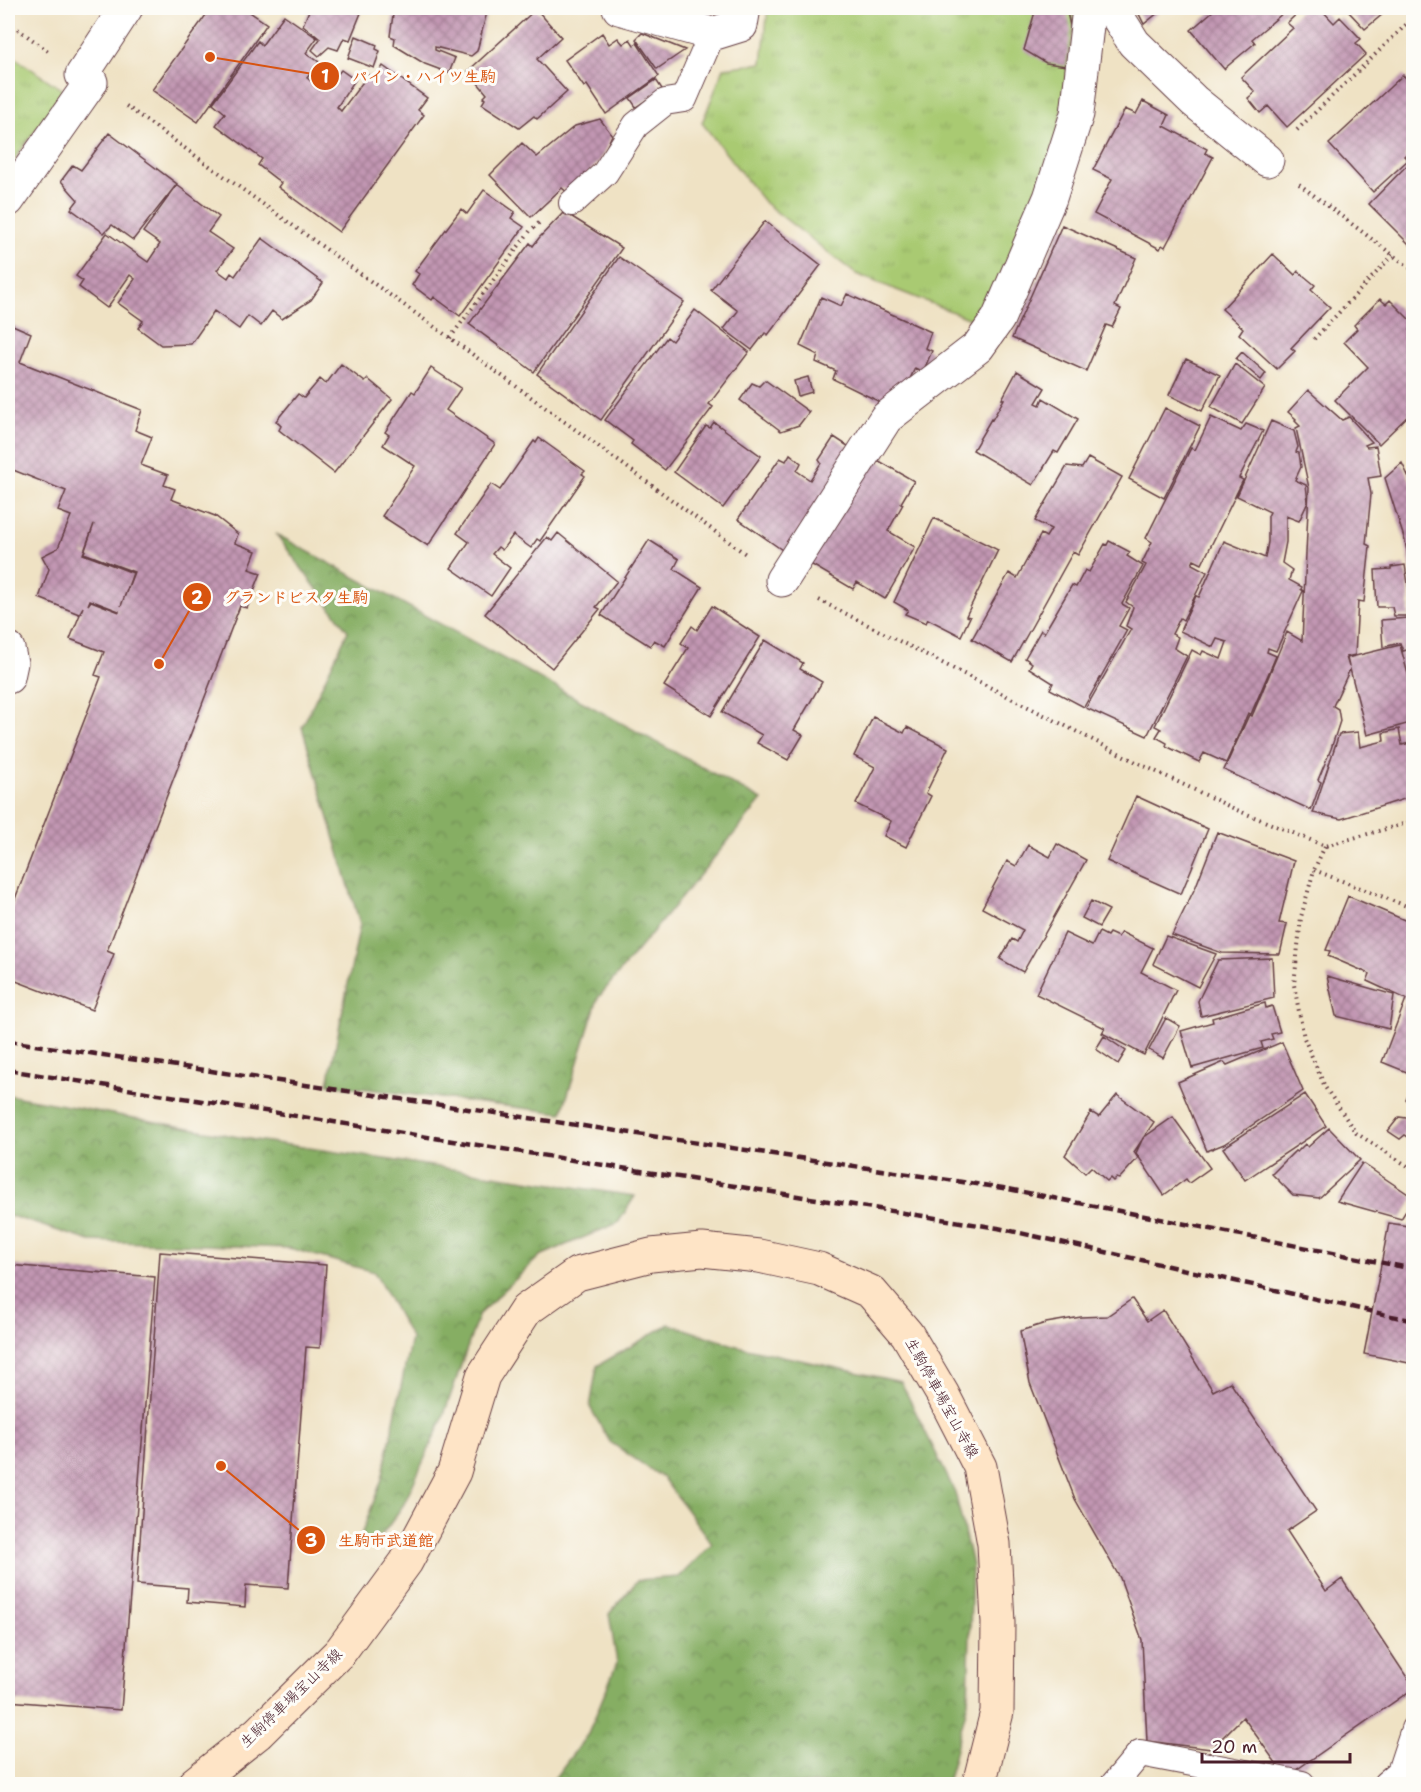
<svg xmlns="http://www.w3.org/2000/svg" width="1421" height="1792" viewBox="0 0 1421 1792" font-family="'Shantell Sans','Klee One',sans-serif">
  <defs>
    <pattern id="grass-tufts" width="24" height="20" patternUnits="userSpaceOnUse" patternTransform="scale(1.5)"><rect width="24" height="20" fill="#a9ca72"/><path d="M3 7l-1-3M5 7V3M7 7l1-3M15 17l-1-3M17 17v-4M19 17l1-3" fill="none" stroke="#93ad63"/></pattern>
    <pattern id="forest-crowns" width="20" height="18" patternUnits="userSpaceOnUse" patternTransform="scale(1.5)"><rect width="20" height="18" fill="#86ae64"/><path d="M2 6a3 3 0 1 1 6 0M12 15a3 3 0 1 1 6 0" fill="none" stroke="#708d53"/></pattern>
    <pattern id="building-cross-hatch" width="8" height="8" patternUnits="userSpaceOnUse" patternTransform="scale(1.5)"><rect width="8" height="8" fill="#c297b3"/><path d="M0 0l8 8M0 8l8-8" fill="none" stroke="#a07b92"/></pattern>
  </defs>
  <rect width="100%" height="100%" fill="#fdfcf7"/>
  <filter id="ink" filterUnits="userSpaceOnUse"><feTurbulence type="fractalNoise" baseFrequency=".0167" numOctaves="2"/><feDisplacementMap in="SourceGraphic" scale="12" xChannelSelector="R" yChannelSelector="G"/><feConvolveMatrix kernelMatrix="1 2 1 2 8 2 1 2 1" color-interpolation-filters="sRGB"/></filter>
  <filter id="wash" filterUnits="userSpaceOnUse"><feTurbulence type="fractalNoise" baseFrequency=".008" numOctaves="4" result="noise"/><feDisplacementMap in="SourceGraphic" scale="24" xChannelSelector="R" yChannelSelector="G"/><feGaussianBlur stdDeviation="1.35" result="paint"/><feColorMatrix in="noise" values="0 0 0 0 0 0 0 0 0 0 0 0 0 0 0 0 0 1.4 0 .05"/><feComposite in="paint" operator="in"/></filter>
  <g filter="url(#wash)">
    <rect width="100%" height="100%" fill="#efe2c4"/>
    <path fill="url(#grass-tufts)" stroke="#7a744e" stroke-width="1.5" d="M768 8H1069L1075 20 1053 166 986 325 856 274 765 203 702 123 724 68 762 63Z
      M8 53 64 91 8 168Z"/>
    <path fill="url(#forest-crowns)" stroke="#686648" stroke-width="1.5" d="M276 534 762 800 598 998 562 1113 328 1084 360 924 302 727 348 631Z
      M8 1095 255 1140 635 1196 618 1223 540 1256 479 1314 442 1420 404 1504 378 1541 357 1546 382 1479 411 1338 374 1272 289 1248 90 1241 8 1215Z
      M669 1324 737 1346 901 1382 955 1492 972 1565 968 1702 947 1784H550L588 1734 617 1663 609 1614 638 1580 679 1577 712 1544 663 1478 610 1442 590 1407 597 1366Z"/>
    <g id="blocks">
      <path fill="url(#building-cross-hatch)" fill-rule="evenodd" d="M211 8H244L267 24 198 122 152 90Z
        M310 8H363L350 40 344 38 338 50 329 47 319 56 312 50 320 39 303 25Z
        M394 8H488L477 51 471 56 435 47V50L455 58 449 73 425 64 394 45 395 38 390 36Z
        M1036 8H1066L1071 30 1066 66 1046 63 1024 50Z
        M1136 8H1164L1144 24Z
        M1212 8H1289L1252 39 1255 43 1224 69 1191 30 1214 10Z
        M1303 8H1320L1334 23 1340 17 1361 39 1356 43 1366 54 1287 127 1268 106 1260 113 1248 98 1255 92 1241 77 1293 28 1287 23Z
        M1352 8H1390L1365 29 1348 11Z
        M536 9 561 37 537 59 567 92 537 119 534 116 519 128 482 104 485 99 483 98 487 94 468 71Z
        M284 15 317 38 306 53 319 62 307 78 313 83 320 73 332 81 341 70 355 80 337 107 341 111 368 75 374 80 383 66 427 98 418 110 424 115 339 232 278 187 281 183 258 165 262 159 216 125 225 113 213 103 258 41 262 45Z
        M602 33 609 44 618 38 623 44 630 39 634 45 637 43 659 76 606 114 587 85 584 87 565 60Z
        M642 33 685 50 657 69 636 39Z
        M356 36 377 45 376 49 380 51 374 68 348 58Z
        M1403 75 1414 86V147L1404 156 1408 160 1373 192 1329 144Z
        M656 80 662 89 636 107 630 98Z
        M1143 101 1169 115 1164 126 1207 149 1205 153 1213 157 1165 247 1162 245 1160 249 1094 214 1112 179 1093 170 1125 109 1136 114Z
        M600 119 612 135 600 161 569 194 562 188 531 217 490 175 522 143 537 157 575 126Z
        M109 133 177 184 133 240 112 225 104 233 71 209 78 200 61 181 73 165 81 170Z
        M1414 158V249L1369 204Z
        M177 185 219 217 208 232 233 249 217 270 228 278 231 273 235 276 262 238 323 283 311 300 282 319 272 311 261 326 248 316 239 329 214 311 191 344 161 345 138 328 143 321 118 303 135 279 130 275 107 308 79 287 83 281 76 276 107 233 148 262 160 244 143 232Z
        M484 190 515 212 511 218 524 227 460 316 434 297 432 300 412 285 419 274 415 271 461 209 467 214Z
        M564 212 622 248 534 372 469 324 530 243 533 246 539 238Z
        M765 221 821 265 768 335 765 333 752 350 724 329 738 311 711 290Z
        M1062 225 1136 258 1115 306 1121 309 1112 327 1106 325 1086 371 1012 338Z
        M1273 254 1295 275 1298 271 1315 285 1311 290 1330 307 1291 348 1295 351 1277 369 1239 334 1243 328 1222 309Z
        M619 257 684 302 601 420 537 374Z
        M847 294 931 332 925 348 932 351 923 372 915 368 908 383 876 408 878 401 833 379 836 371 816 362 818 355 800 346 821 297 841 306Z
        M1380 299 1386 304 1390 300 1414 324V327L1410 330 1414 334V410L1379 444 1335 400 1368 367 1344 342 1357 329 1354 325Z
        M695 310 749 352 709 404 713 407 665 470 631 444 633 441 605 420 667 337 672 341Z
        M8 323 31 333 20 362 142 410 135 430 152 437 141 465 168 475 164 485 175 489 171 499 215 516 238 534 235 543 256 551 249 569 261 573 247 608 240 606 107 951 114 954 92 1010 8 978V917L101 677 95 675 104 652 70 639 83 607 79 614 39 598 49 569 42 556 58 548 71 516 58 511 66 491 8 468ZM94 524 84 553 134 572 121 606 133 573 83 554ZM90 600 119 611V612L91 601 88 605Z
        M1242 352 1266 373 1261 380 1236 359Z
        M1186 359 1220 375 1202 411 1169 395Z
        M341 364 365 382 368 379 392 399 334 473 279 430 281 426 276 421 298 394 304 398 320 379 326 384Z
        M1235 364 1265 388 1242 424 1211 407Z
        M431 368 461 388 446 410 495 444 428 546 382 516 415 466 383 445 389 435 385 432 412 391 415 393Z
        M1017 371 1045 388 1036 403 1040 405 1043 398 1078 419 1058 453 1054 451 1033 485 973 450 991 419 992 420 1004 399H1002Z
        M808 377 812 392 798 396 794 381Z
        M765 380 809 412 799 425 781 431 740 400 752 383 759 386Z
        M1308 390 1342 420 1349 417 1372 442 1365 445 1367 447 1376 446 1381 476 1368 478 1371 494 1366 544 1370 546 1364 602 1358 601 1355 655 1346 657 1349 667 1347 658 1400 645 1414 696V722L1367 735 1350 669 1333 706 1338 709 1340 721 1331 749 1318 780 1321 782 1311 810 1224 770 1249 715 1252 716 1287 632 1302 641 1309 488 1296 428 1300 426 1295 421 1296 419 1288 412Z
        M1165 408 1200 426 1164 498 1129 479Z
        M1211 417 1241 431 1246 424 1263 431 1239 478 1243 480 1202 564 1194 560 1192 564 1207 572 1183 620 1180 618 1172 634 1178 637 1174 648 1187 656 1147 736 1086 708 1131 629 1126 626 1133 607 1126 602 1146 565 1142 563 1152 542 1146 538 1191 448 1195 450Z
        M1271 421 1294 431 1298 447 1296 452 1299 453 1301 467 1295 480 1306 485 1308 502 1299 521 1286 516V542L1282 563 1292 570 1289 580 1302 587 1301 589 1303 591 1276 651 1268 648 1267 652 1276 656 1251 714 1248 713 1226 763 1204 753 1199 762 1166 746 1167 743 1156 737 1161 729 1155 726 1192 650 1201 655 1203 651 1221 659 1227 642 1217 639 1213 647 1180 631 1196 596 1199 597 1224 541 1265 558 1268 542V516L1270 512 1237 496Z
        M714 422 761 456 723 508 674 472 706 426 710 428Z
        M834 437 854 450 785 552 738 519 780 458 786 461 790 454 801 463 797 471 810 480 821 463 819 460Z
        M539 438 585 471 582 474 585 476 540 541 537 539 531 548 513 535 502 550 498 547 492 554 510 568 491 596 451 568 469 542 457 533 491 484 500 490 534 441 536 443Z
        M874 458 914 481 901 503 903 504 888 531 915 547 885 599 857 582 853 589 807 562Z
        M1088 458 1122 477 1078 555 1073 552 1012 662 972 639 1009 573 1017 578 1041 534 1046 537 1051 529 1035 521 1067 466 1082 468Z
        M1402 463 1414 488 1412 577 1405 541 1385 478Z
        M934 518 998 550 966 616 970 617 961 636 928 619 926 623 905 614 908 610 894 602Z
        M558 533 617 581 596 607 600 609 552 668 485 614 547 537 552 541Z
        M649 540 679 559 674 569 702 587 665 646 654 640 650 646 601 615Z
        M1109 541 1130 552 1127 556 1143 566 1122 604 1129 608 1119 626 1127 630 1084 707 1050 689 1053 683 1029 668 1032 663 1025 658 1041 630 1044 633 1072 585 1076 587 1085 570 1089 572 1105 544 1107 545Z
        M1405 565 1409 590V616H1394L1392 607H1377L1375 570 1391 569V567Z
        M712 606 760 637 711 716 664 686 688 648 681 643 692 626 697 630Z
        M1409 618 1411 649 1403 651 1400 643 1383 647 1381 620Z
        M765 640 803 663 800 669 822 682 794 730 803 735 788 760 757 743 762 735 722 712Z
        M873 717 904 733 907 727 948 748 926 793 931 796 906 847 884 836 891 821 856 804 875 767 854 756Z
        M1399 729 1402 745 1410 743 1414 757V796L1341 819 1313 813 1339 734 1358 732 1360 747 1384 741 1383 733Z
        M1136 796 1208 829 1181 894 1107 861Z
        M1217 832 1294 861 1279 923 1287 924 1280 954 1222 953 1172 935 1196 886Z
        M1057 844 1086 860 1023 972 1000 959 1012 939 1017 942 1023 930 982 908 1007 861 1016 866 1028 845 1050 857Z
        M1348 896 1414 924V1075L1382 1062 1406 999 1367 981 1370 974 1328 956 1330 951 1326 950Z
        M1091 901 1109 910 1099 927 1082 918Z
        M1099 932 1107 936 1109 933 1118 937 1121 932 1153 948 1141 972 1176 990 1144 1055 1102 1033 1105 1028 1036 994 1065 933 1092 946Z
        M1166 936 1216 954 1198 987 1153 964Z
        M1272 958 1274 998 1201 1016 1198 1001 1218 960Z
        M1327 976 1394 995 1389 1029 1336 1016Z
        M1265 1003 1266 1008 1272 1006 1280 1032 1271 1034 1273 1039 1261 1042 1263 1048 1192 1068 1181 1031 1213 1022 1212 1018Z
        M1166 1018 1180 1026 1163 1058 1149 1050Z
        M1104 1036 1126 1051 1118 1064 1096 1049Z
        M1282 1042 1303 1091 1224 1144 1207 1151 1178 1082 1224 1062 1227 1065Z
        M1414 1082V1102L1406 1100Z
        M1305 1094 1326 1126 1245 1180 1223 1148Z
        M1117 1095 1154 1122 1134 1152 1138 1158 1119 1179 1116 1178 1113 1181 1110 1178 1107 1181 1091 1167 1085 1173 1065 1155 1091 1112 1099 1117Z
        M1173 1117 1210 1168 1189 1183 1186 1179 1164 1195 1136 1153 1143 1138Z
        M1399 1117 1414 1119V1141L1405 1135 1400 1139 1388 1131Z
        M1329 1128 1360 1160 1319 1198 1293 1195 1272 1174 1295 1151 1297 1152 1305 1144 1308 1147Z
        M1362 1163 1414 1198 1401 1219 1337 1201Z
        M1389 1223 1414 1227V1364L1364 1354Z
        M160 1252 326 1265 320 1348 306 1347 288 1588 246 1585 245 1607 187 1602 188 1588 137 1584Z
        M8 1265 155 1277 121 1710 8 1701Z
        M1132 1299 1147 1321 1163 1310 1213 1391 1230 1382 1316 1511 1287 1531 1326 1591 1342 1579 1414 1688 1286 1777 1243 1717 1211 1749 1147 1741 1142 1640 1120 1578 1075 1499 1030 1383 1020 1331 1046 1323 1081 1317 1107 1316Z"/>
    </g>
  </g>
  <g filter="url(#ink)">
    <use href="#blocks" fill-opacity="0" stroke="#633c42" stroke-width="1.5"/>
    <g fill="none" stroke-linecap="round" stroke-linejoin="round">
      <defs>
        <path id="service" d="M572 203 605 173 636 125 665 102 684 99 712 34
          M1114 1784 1140 1753 1302 1784
          M1386 1784 1400 1772 1414 1729"/>
        <path id="minor" d="M619 8 712 34 741 25 744 8
          M1112 8 1134 43 1194 101 1267 160
          M82 75 126 8
          M8 200 91 82
          M782 580 886 418 978 347 998 319 1050 198 1077 114 1089 8
          M8 649 11 663 8 677"/>
        <path id="secondary" d="M194 1784 258 1733 340 1652 406 1562 454 1472 483 1376 526 1310 577 1274 651 1255 702 1250 759 1256 819 1269 871 1292 907 1334 943 1395 980 1467 994 1544 998 1623 997 1712 979 1784"/>
      </defs>
      <use href="#service" stroke="#633c42" stroke-width="28"/>
      <use href="#minor" stroke="#633c42" stroke-width="35"/>
      <use href="#secondary" stroke="#633c42" stroke-width="35"/>
      <path stroke="#633c42" stroke-width="4" stroke-dasharray="1.5 4.5" stroke-linecap="butt" d="M8 22 48 51
        M126 106 450 338 747 555
        M1297 130 1414 17
        M1299 184 1414 271
        M450 338 530 231 539 223
        M1314 339 1393 255
        M819 600 1138 763 1237 810 1325 846 1414 821
        M1325 846 1314 870 1301 917 1294 985 1304 1038 1325 1087 1356 1133 1414 1170
        M1314 870 1414 909"/>
      <use href="#service" stroke="#fff" stroke-width="26"/>
      <use href="#minor" stroke="#fff" stroke-width="33"/>
      <use href="#secondary" stroke="#fee4c6" stroke-width="33"/>
      <path stroke="#4a1f2b" stroke-width="4.5" stroke-dasharray="9 4.5" stroke-linecap="butt" d="M8 1041 1003 1188 1414 1269
        M8 1070 998 1228 1414 1321"/>
    </g>
  </g>
  <g text-anchor="middle" stroke-width="6" stroke-linejoin="round" paint-order="stroke">
    <g font-size="15" fill="#4a1f2b" stroke="#fdfcf7">
      <text transform="translate(942 1398) rotate(61)" y="5">生駒停車場宝山寺線</text>
      <text transform="translate(291 1698) rotate(-44)" y="5">生駒停車場宝山寺線</text>
    </g>
  </g>
  <path fill="none" stroke="#d8530f" stroke-width="2" d="M210 57L325 76M159 664L197 597M221 1466L311 1540"/>
  <g fill="#d8530f" stroke="#fdfcf7" stroke-width="2">
    <circle cx="210" cy="57" r="6"/>
    <circle cx="159" cy="664" r="6"/>
    <circle cx="221" cy="1466" r="6"/>
    <circle cx="325" cy="76" r="15"/>
    <circle cx="197" cy="597" r="15"/>
    <circle cx="311" cy="1540" r="15"/>
  </g>
  <g font-size="18" text-anchor="middle" font-weight="bold" fill="#fff">
    <text x="325" y="83">1</text>
    <text x="197" y="604">2</text>
    <text x="311" y="1547">3</text>
  </g>
  <g font-size="16" text-anchor="middle" font-weight="bold" fill="#d8530f" stroke="#fdfcf7" stroke-width="6" stroke-linejoin="round" paint-order="stroke">
    <text x="424" y="82">パイン・ハイツ生駒</text>
    <text x="296" y="603">グランドビスタ生駒</text>
    <text x="386" y="1546">生駒市武道館</text>
  </g>
  <rect width="1421" height="1792" fill="none" stroke="#fdfcf7" stroke-width="30"/>
  <path d="M1202 1753v9h148v-9" fill="none" stroke="#4a1f2b" stroke-width="3"/>
  <text x="1211" y="1753" font-size="18" fill="#4a1f2b" stroke="#fdfcf7" stroke-width="4.5" paint-order="stroke">20 m</text>
</svg>
